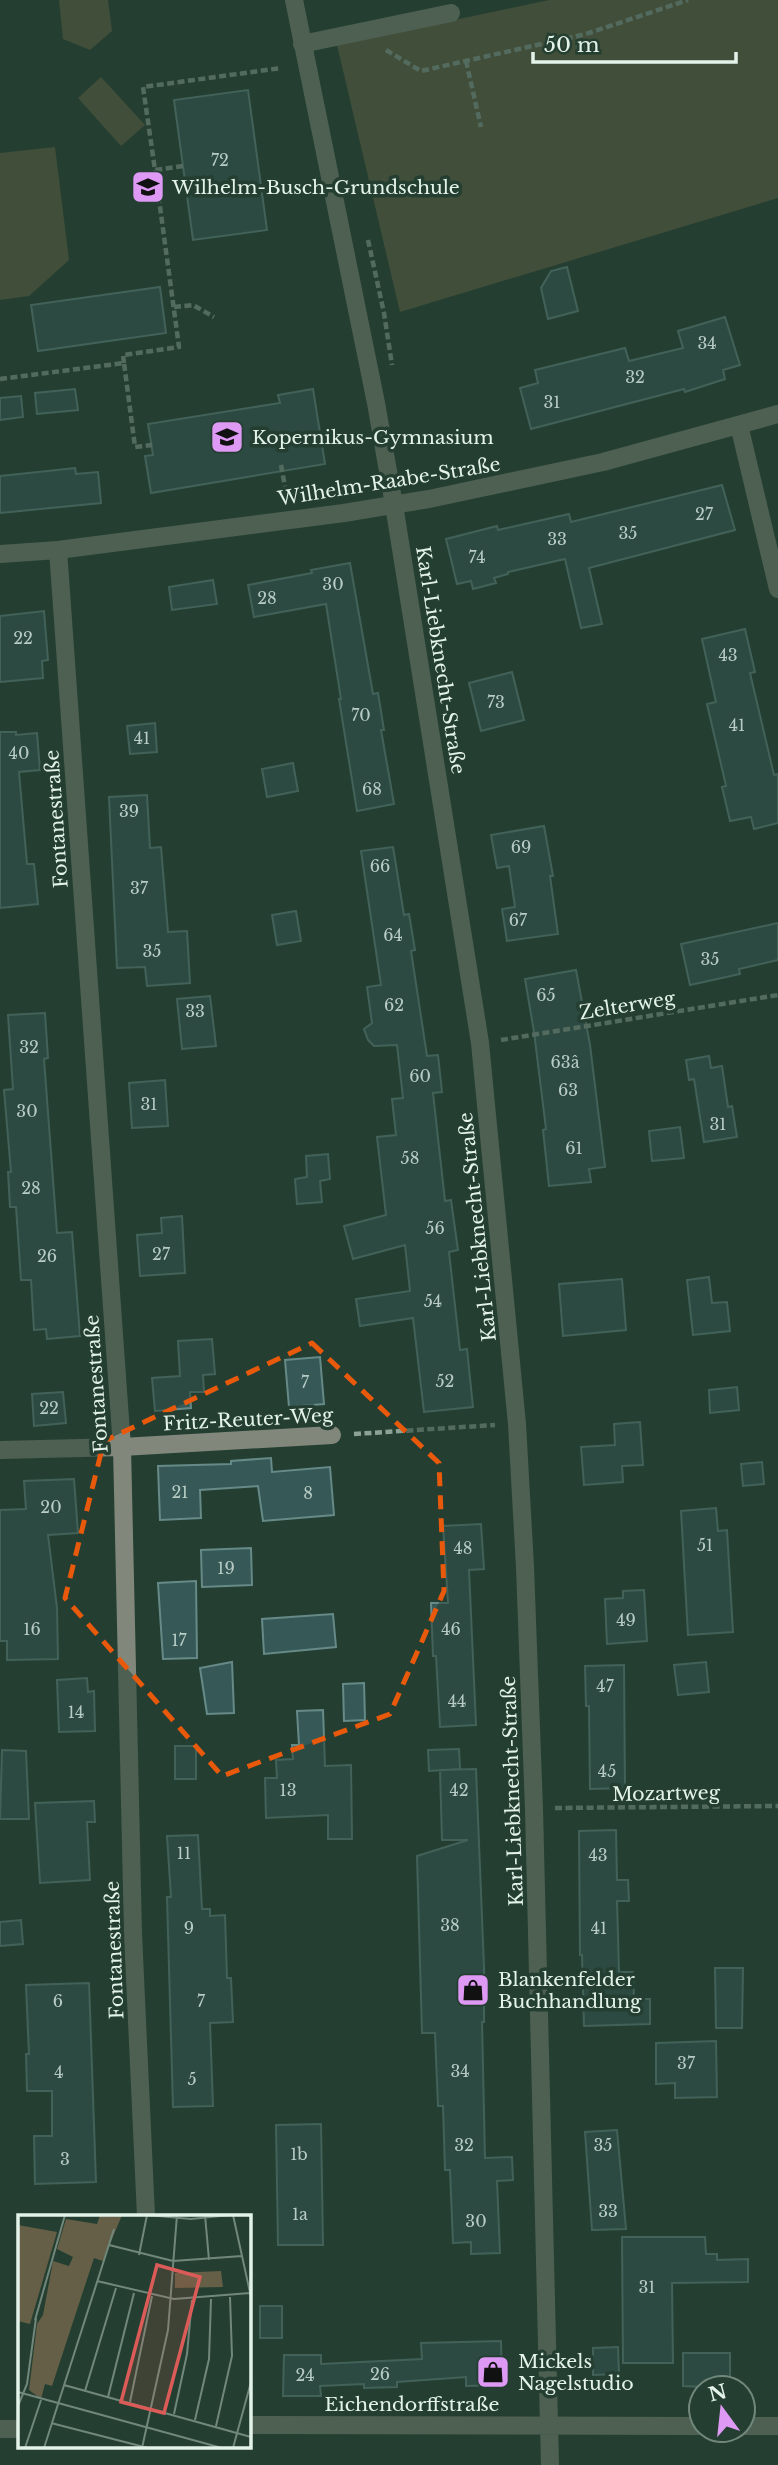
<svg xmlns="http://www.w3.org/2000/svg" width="778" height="2465" viewBox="0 0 778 2465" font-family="'Libre Baskerville',serif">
  <rect width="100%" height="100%" fill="#243f31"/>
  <path fill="#645f46" d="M59 0H108L112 31 90 50 63 39Z
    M549 0H778V198L400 312 337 45Z
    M101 77 145 125 121 146 78 98Z
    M55 147 69 260 29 296 0 300V153Z"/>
  <path fill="#365857" stroke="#668a88" stroke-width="2" d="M248 90 267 230 193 240 174 100Z
    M567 267 578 311 548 319 541 288 551 271Z
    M160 287 166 333 38 351 31 305Z
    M725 317 740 365 723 370 725 379 685 392 684 389 531 429 520 388 538 383 535 370 625 348 629 361 683 348 678 331Z
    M75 389 78 410 37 414 35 393Z
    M313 389 325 464 151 493 145 456 153 455 148 424 280 403 278 395Z
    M21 396 23 417 0 420V398Z
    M75 468 76 474 98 472 101 503 0 513V476Z
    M722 485 735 530 589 568 602 624 581 628 565 559 508 572V574L494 578 496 583 473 589 471 581 457 584 446 539 497 526 498 530 569 514 571 522Z
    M350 563 373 694 378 693 384 730H381L394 804 357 811 339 699H341L326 604 254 617 248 585 312 573 311 570Z
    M213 580 217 604 172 610 169 587Z
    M44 611 48 660 42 661 43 678 0 682V616Z
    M745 629 755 672 750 673 774 775 778 774V823L754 829 751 817 730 821 722 787 726 786 707 704 716 702 702 639Z
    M512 672 524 720 481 731 469 683Z
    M155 723 157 752 130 754 127 726Z
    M0 732H16V735L37 733 40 770 19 772 27 864H34L38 904 0 908Z
    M293 763 298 791 267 797 262 769Z
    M147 795 150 848 161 847 168 932 187 931 190 983 147 986 145 967 117 968 109 797Z
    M544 826 553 876H550L558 934 507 941 502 909 515 907 509 866 497 868 491 835Z
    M393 847 404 915 409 914 415 950 411 951 427 1056 438 1055 442 1092 433 1093 445 1201 451 1200 458 1250 449 1252 460 1350 467 1349 473 1407 424 1412 413 1318 360 1326 356 1299 410 1291 405 1245 353 1259 344 1226 386 1215 377 1137 396 1135 392 1099 403 1098 397 1045 374 1046 368 1040 364 1029 372 1023 367 987 381 985 361 851Z
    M296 911 301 941 277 945 272 915Z
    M778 923V960L739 969 740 974 690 985 681 944Z
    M576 970 590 1045 605 1167 589 1169 591 1182 549 1186 543 1130 546 1129 534 1032 525 979Z
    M210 996 216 1046 182 1049 177 999Z
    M45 1013 48 1058 44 1059 57 1233 72 1232 80 1336 47 1339 46 1329 34 1330 31 1280H21L16 1207H10L8 1172H11L4 1090 13 1089 8 1015Z
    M709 1056 711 1068 722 1066 728 1107 732 1106 737 1137 704 1142 694 1079 689 1080 686 1060Z
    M165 1080 168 1126 132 1128 129 1083Z
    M680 1127 684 1158 652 1161 649 1131Z
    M328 1154 330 1179 320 1181 322 1202 297 1204 295 1179 307 1177 306 1156Z
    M182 1216 185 1273 140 1276 137 1235 162 1233 161 1218Z
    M709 1277 712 1303 727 1302 730 1331 693 1335 687 1280Z
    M622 1279 626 1330 563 1336 559 1284Z
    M212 1339 215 1374 203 1375 204 1392H190L191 1408 155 1411 152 1378 180 1376 178 1341Z
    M320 1357 324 1404 289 1407 285 1360Z
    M737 1387 739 1410 710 1413 709 1390Z
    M63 1392 66 1423 34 1426 32 1394Z
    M640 1422 643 1465 622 1466 623 1482 584 1485 581 1447 615 1445 614 1424Z
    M271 1458 272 1472 330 1467 334 1515 263 1521 258 1486 200 1490 201 1518 160 1520 158 1466 231 1464V1461Z
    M762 1462 764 1484 743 1486 741 1464Z
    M74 1479 78 1533 48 1535 57 1608 58 1659 7 1660V1641H0V1510L26 1509 24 1481Z
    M716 1508 718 1531 727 1530 733 1632 688 1635 681 1511Z
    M481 1524 484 1569 469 1570 476 1725 440 1727 436 1656H433L431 1603H448L443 1526Z
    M251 1548 252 1585 202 1587 201 1550Z
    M196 1581 197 1658 163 1659 158 1583Z
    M644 1590 647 1641 607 1644 605 1599 623 1598V1591Z
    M333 1614 336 1647 264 1654 262 1619Z
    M232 1662 234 1713 207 1714 200 1668Z
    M706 1662 709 1692 678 1695 674 1665Z
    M624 1665 625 1788 590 1789 589 1706H586L585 1666Z
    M87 1678 88 1692 94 1691 95 1731 59 1732 57 1680Z
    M364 1683 365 1720 344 1721 343 1684Z
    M323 1710 325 1766 351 1765 352 1839H328V1815L266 1818 265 1778H277L276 1760 293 1759 292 1745H299L297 1711Z
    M175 1746H196V1779H175Z
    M459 1749 460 1769 429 1771 428 1750Z
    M2 1750 26 1751 29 1819H0Z
    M476 1769 484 1967V2022H482L485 2158 512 2157 513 2180 497 2181 500 2253 471 2254V2242L453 2243 450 2170H445L443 2106H438L435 2033H422L417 1856 468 1840H442L440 1770Z
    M94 1801 95 1822H87L90 1880 40 1883 35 1803Z
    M616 1830 617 1880H628L629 1901H617L619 1972H633L634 1999H650V2024L584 2026 582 1955H580L579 1831Z
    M198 1835 202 1909H210V1916L225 1915 227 1978H231L233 2022 210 2023 213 2106 173 2107 167 1897H171L167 1836Z
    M21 1920 23 1944 0 1946V1922Z
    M715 1968H743L742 2028H716Z
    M89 1983 96 2182 35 2184 34 2136H52V2091H27L26 2054H29L26 1985Z
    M716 2041 717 2097 675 2098V2083L656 2084V2043Z
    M321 2124 323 2245H278L276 2125Z
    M617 2130 626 2229 592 2230 585 2132Z
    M622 2237H705L706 2254H717V2260L748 2259V2282L672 2283 673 2363H623Z
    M260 2306H282V2338H260Z
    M501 2341 502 2385 466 2386V2377L397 2382V2387L364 2388V2384L320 2386 321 2396H283L284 2355H321V2364L422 2359 421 2343Z
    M618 2347 619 2374 593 2375V2348Z
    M683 2353H730V2388L683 2386Z"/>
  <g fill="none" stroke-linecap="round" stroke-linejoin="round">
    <path stroke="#8da196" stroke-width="4.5" stroke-dasharray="7 3.5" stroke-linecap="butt" d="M386 50 421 71 586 34 688 0
      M466 61 481 127
      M183 166 155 170 143 87 281 68
      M368 240 384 313 392 365
      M174 307 193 305 214 317
      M124 363 123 355 179 347 155 170
      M0 379 124 363 135 447 152 445
      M281 465 287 498
      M501 1040 778 995
      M354 1434 495 1425
      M555 1808 778 1806"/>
    <path stroke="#81887b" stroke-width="18" d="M294 0 376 403 394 505 480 1043 517 1424 525 1567 534 1809 550 2465
      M302 44 451 13
      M739 425 778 589
      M58 550 122 1447 133 1934 146 2216
      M0 554 58 550 344 513 429 499 603 462 778 414
      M0 1450 122 1447 332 1435
      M248 2425 701 2426
      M743 2426H778
      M0 2429H19"/>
  </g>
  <path d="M0 0H778V2465H0ZM312 1343 439 1463 444 1591 390 1714 222 1776 65 1598 104 1441Z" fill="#243f31" fill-opacity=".55" fill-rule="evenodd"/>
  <path fill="none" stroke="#e8590c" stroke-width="5" stroke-dasharray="14 9" stroke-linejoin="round" d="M312 1343 439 1463 444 1591 390 1714 222 1776 65 1598 104 1441Z"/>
  <defs>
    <symbol id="school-square" viewBox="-11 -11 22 22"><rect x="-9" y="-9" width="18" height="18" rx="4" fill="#dd99f3" stroke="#243f31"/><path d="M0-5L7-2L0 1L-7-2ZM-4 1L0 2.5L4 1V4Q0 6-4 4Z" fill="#111"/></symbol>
    <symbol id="shop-square" viewBox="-11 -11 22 22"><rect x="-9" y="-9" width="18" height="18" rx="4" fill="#dd99f3" stroke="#243f31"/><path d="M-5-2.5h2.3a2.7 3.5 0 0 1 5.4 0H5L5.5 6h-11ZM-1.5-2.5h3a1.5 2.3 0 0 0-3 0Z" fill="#111"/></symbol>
  </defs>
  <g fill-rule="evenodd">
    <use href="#school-square" x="129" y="168" width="38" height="38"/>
    <use href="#school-square" x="208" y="418" width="38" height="38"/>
    <use href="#shop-square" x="454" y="1971" width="38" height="38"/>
    <use href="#shop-square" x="474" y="2353" width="38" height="38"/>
  </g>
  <g text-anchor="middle" stroke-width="7" stroke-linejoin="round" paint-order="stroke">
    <g font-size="16" fill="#b8ccc5">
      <text x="220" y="166">72</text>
      <text x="707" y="349">34</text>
      <text x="635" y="383">32</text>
      <text x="552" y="408">31</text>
      <text x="704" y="520">27</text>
      <text x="628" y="539">35</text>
      <text x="557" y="545">33</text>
      <text x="477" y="563">74</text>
      <text x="333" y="590">30</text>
      <text x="267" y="604">28</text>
      <text x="23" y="644">22</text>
      <text x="728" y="661">43</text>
      <text x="496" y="708">73</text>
      <text x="361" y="721">70</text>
      <text x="737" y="731">41</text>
      <text x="142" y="744">41</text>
      <text x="19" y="759">40</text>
      <text x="372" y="795">68</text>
      <text x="129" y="817">39</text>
      <text x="521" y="853">69</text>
      <text x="380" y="872">66</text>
      <text x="139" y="894">37</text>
      <text x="518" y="926">67</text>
      <text x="393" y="941">64</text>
      <text x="152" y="957">35</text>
      <text x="710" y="965">35</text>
      <text x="546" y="1001">65</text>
      <text x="394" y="1011">62</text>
      <text x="195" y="1017">33</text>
      <text x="29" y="1053">32</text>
      <text x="565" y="1068">63â</text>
      <text x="420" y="1082">60</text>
      <text x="568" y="1096">63</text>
      <text x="149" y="1110">31</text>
      <text x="27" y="1117">30</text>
      <text x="718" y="1130">31</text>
      <text x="574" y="1154">61</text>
      <text x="410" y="1164">58</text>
      <text x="31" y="1194">28</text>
      <text x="435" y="1234">56</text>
      <text x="161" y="1260">27</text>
      <text x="47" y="1262">26</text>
      <text x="433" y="1307">54</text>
      <text x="445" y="1387">52</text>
      <text x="305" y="1388">7</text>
      <text x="49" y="1414">22</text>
      <text x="180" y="1498">21</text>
      <text x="308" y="1499">8</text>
      <text x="51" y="1513">20</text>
      <text x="705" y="1551">51</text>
      <text x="463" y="1554">48</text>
      <text x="226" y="1574">19</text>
      <text x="626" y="1626">49</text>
      <text x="32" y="1635">16</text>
      <text x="451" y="1635">46</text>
      <text x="179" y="1646">17</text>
      <text x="605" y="1692">47</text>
      <text x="457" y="1707">44</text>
      <text x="76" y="1718">14</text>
      <text x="607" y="1777">45</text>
      <text x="288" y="1796">13</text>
      <text x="459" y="1796">42</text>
      <text x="184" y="1859">11</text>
      <text x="598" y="1861">43</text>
      <text x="450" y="1931">38</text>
      <text x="189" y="1934">9</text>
      <text x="599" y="1934">41</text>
      <text x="58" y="2007">6</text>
      <text x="201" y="2007">7</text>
      <text x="686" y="2069">37</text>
      <text x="460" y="2077">34</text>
      <text x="59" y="2078">4</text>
      <text x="192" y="2085">5</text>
      <text x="464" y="2151">32</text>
      <text x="603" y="2151">35</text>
      <text x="299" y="2160">1b</text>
      <text x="65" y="2165">3</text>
      <text x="608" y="2217">33</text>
      <text x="300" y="2220">1a</text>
      <text x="476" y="2227">30</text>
      <text x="647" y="2293">31</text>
      <text x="380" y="2380">26</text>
      <text x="305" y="2381">24</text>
    </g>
    <g font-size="19" fill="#e4f3ea" stroke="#243f31" text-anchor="start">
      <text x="172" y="194">Wilhelm-Busch-Grundschule</text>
      <text x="252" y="444">Kopernikus-Gymnasium</text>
      <text x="498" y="1986">Blankenfelder<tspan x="498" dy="22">Buchhandlung</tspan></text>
      <text x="518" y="2368">Mickels<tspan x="518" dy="22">Nagelstudio</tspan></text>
    </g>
    <g font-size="19" fill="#e4f3ea" stroke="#243f31">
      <text transform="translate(389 481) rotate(-9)" y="7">Wilhelm-Raabe-Straße</text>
      <text transform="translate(441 660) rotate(81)" y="7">Karl-Liebknecht-Straße</text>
      <text transform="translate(56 819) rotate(-94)" y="7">Fontanestraße</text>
      <text transform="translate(627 1005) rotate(-9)" y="7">Zelterweg</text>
      <text transform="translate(477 1227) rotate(-96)" y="7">Karl-Liebknecht-Straße</text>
      <text transform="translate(96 1384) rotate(-94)" y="7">Fontanestraße</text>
      <text transform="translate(248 1419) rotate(-3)" y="7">Fritz-Reuter-Weg</text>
      <text transform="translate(512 1791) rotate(-92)" y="7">Karl-Liebknecht-Straße</text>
      <text transform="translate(666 1793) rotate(-1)" y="7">Mozartweg</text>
      <text transform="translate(114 1950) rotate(-92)" y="7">Fontanestraße</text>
      <text x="412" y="2411">Eichendorffstraße</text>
    </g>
  </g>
  <g transform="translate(18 2215)">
    <rect width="233" height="233" fill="#243f31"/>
    <path d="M82 0H104L85 46 76 43 34 171 27 169 23 184 11 175 19 109 25 100 35 46 51 51 55 42 39 34 48 4 79 9ZM0 10 39 17 12 109 0 106ZM203 56 205 72 157 73V58Z" fill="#645f46"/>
    <path fill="none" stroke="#71877b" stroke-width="2" d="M129 0 173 4 212 0M187 0 191 45M215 0 233 82M91 30 155 46 224 41M121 40 129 0M79 66 156 84 232 78M17 105 47 0M46 170 233 222M67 176 98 73M0 177 204 233M90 182 116 78M112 187 134 81M0 191 9 169 18 103M156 199 169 139 174 85M177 205 191 144 193 84M33 208 130 233M198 211 214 141 212 82M7 233 23 185M26 233 96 14M124 233 150 115 159 0M215 233 233 167"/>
    <path fill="#da5b58" fill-opacity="0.15" stroke="#da5b58" stroke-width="3.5" d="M139 50 182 62 146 198 103 187Z"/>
    <rect width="233" height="233" fill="none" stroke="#e4f3ea" stroke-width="3.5"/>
  </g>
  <g transform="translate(722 2409) rotate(345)"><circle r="33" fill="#243f31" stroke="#71877b" stroke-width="2"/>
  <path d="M0-5L12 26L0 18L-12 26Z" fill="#dd99f3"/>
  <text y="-10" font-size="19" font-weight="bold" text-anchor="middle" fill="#e4f3ea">N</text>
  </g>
  <path d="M533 52v10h203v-10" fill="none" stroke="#e4f3ea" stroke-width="3.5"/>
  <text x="544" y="52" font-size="21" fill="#e4f3ea" stroke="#243f31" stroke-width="5" paint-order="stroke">50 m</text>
</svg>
